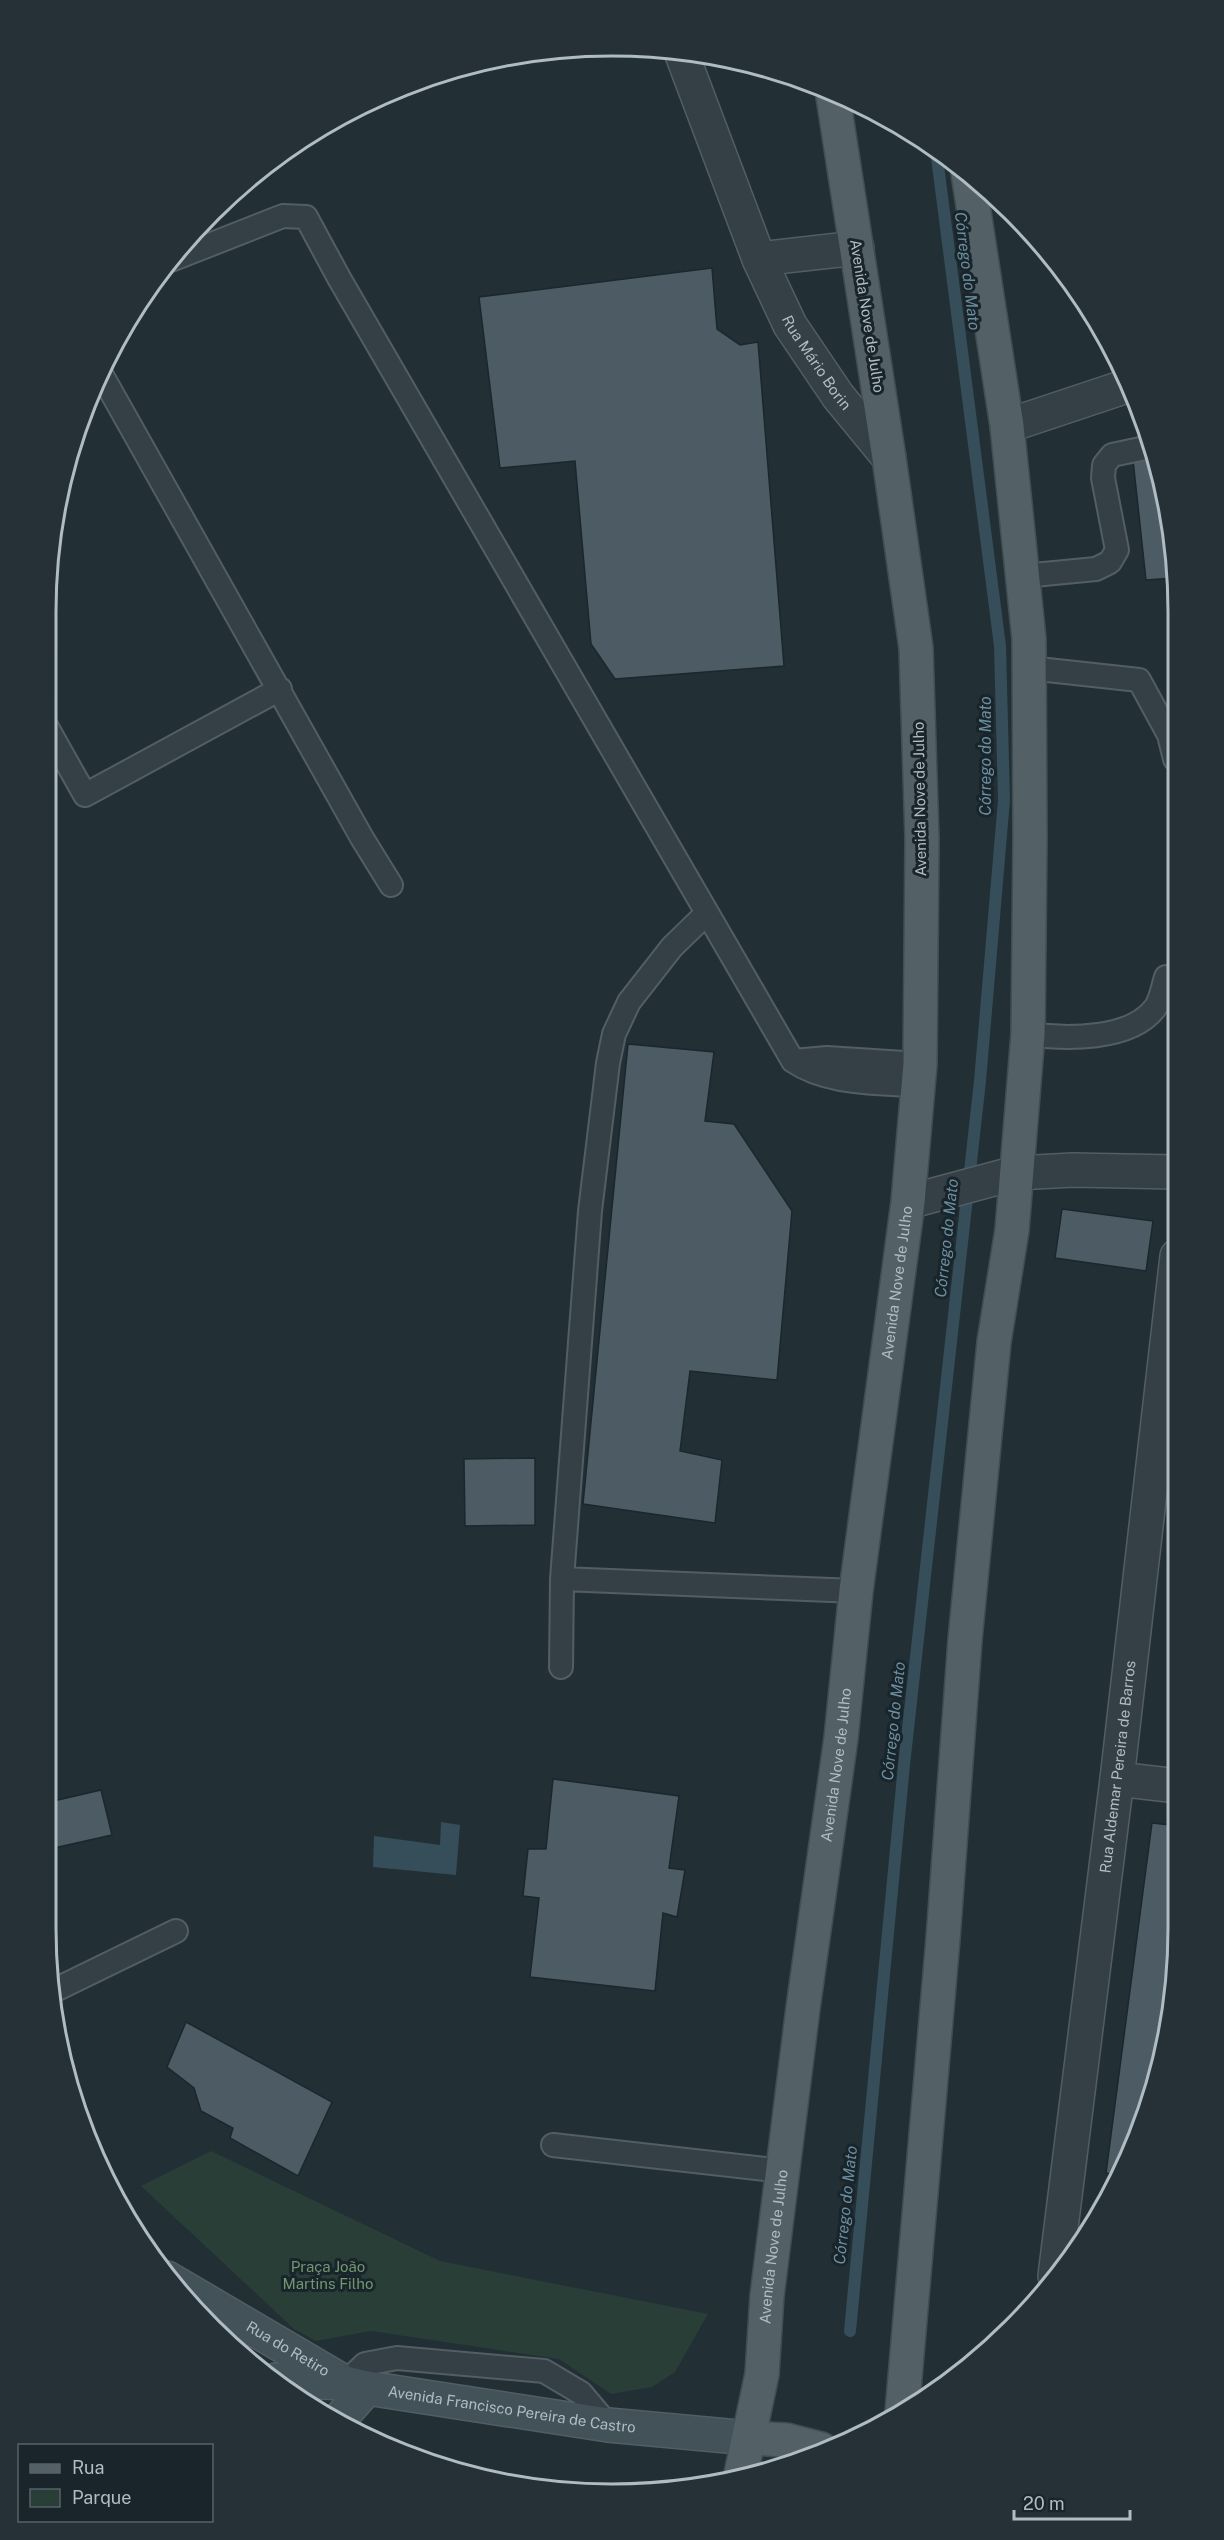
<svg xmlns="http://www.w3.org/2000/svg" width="1224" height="2540" viewBox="0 0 1224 2540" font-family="'Public Sans',sans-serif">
  <rect width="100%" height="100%" fill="#222f35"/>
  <path fill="#2a3e38" d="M211 2151 440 2261 708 2314 675 2372 652 2387 611 2394 559 2359 371 2331 316 2341 294 2329 141 2186Z"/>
  <path fill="#354e5a" d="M441 1822 460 1825 456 1875 373 1867 374 1836 440 1845Z"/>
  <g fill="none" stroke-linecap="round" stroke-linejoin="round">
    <path stroke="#354e5a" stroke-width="12" d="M850 2331 904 1765 980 1081 1004 800 1000 646 936 150"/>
  </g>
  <path fill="#4d5c64" stroke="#1c272d" stroke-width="1.5" d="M712 268 717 329 740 345 758 342 784 666 615 679 591 644 575 461 500 468 479 297Z
    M1153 457 1174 538V578L1146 580 1133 460Z
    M628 1044 714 1052 705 1121 734 1124 792 1211 777 1380 690 1371 680 1451 722 1460 715 1523 583 1504Z
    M1062 1209 1153 1221 1146 1271 1055 1258Z
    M535 1458V1525L465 1526 464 1459Z
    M553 1779 679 1796 669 1868 685 1870 677 1917 663 1913 655 1991 530 1977 539 1898 523 1896 528 1849H546Z
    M101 1790 112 1835 45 1850V1803Z
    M1152 1823 1179 1826V1928L1168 2039 1136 2145 1117 2175 1106 2173Z
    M186 2022 332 2102 298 2176 230 2138 233 2128 201 2111 194 2088 167 2067Z"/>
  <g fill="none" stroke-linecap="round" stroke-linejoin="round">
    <defs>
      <path id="service" d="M171 260 283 216 306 217 339 278 793 1061C829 1085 877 1082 919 1086
        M100 372 362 838 391 885
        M1023 576 1096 569 1110 562 1117 550 1103 478 1104 465 1112 455 1150 447
        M1029 668 1139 680 1169 735 1175 759
        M45 724 85 795 280 689
        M1028 1034C1065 1039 1130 1041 1155 1008 1161 1000 1163 986 1166 977L1176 979
        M793 1061 827 1058 920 1064
        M562 1579 856 1591
        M561 1667 562 1579 590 1211 608 1063 614 1034 629 1002 672 947 707 913
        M55 1990 176 1931
        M553 2145 783 2171
        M345 2383 365 2364 397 2358 544 2371 581 2393 608 2425"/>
      <path id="minor" d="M1007 426 1130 385
        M1117 1779 1178 1786"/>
      <g id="tertiary">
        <path id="s1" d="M681 52 759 259 790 325 838 396 889 458"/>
        <path d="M759 259 857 248"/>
        <path d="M908 1202 1016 1173 1073 1170 1176 1172"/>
        <path id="s2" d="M1055 2276 1117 1779 1177 1256"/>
      </g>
      <g id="secondary">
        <path id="s3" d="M167 2278 339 2379"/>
        <path id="s4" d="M276 2380 345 2383 367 2388 608 2425 749 2438"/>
        <path d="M338 2421 367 2388"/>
      </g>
      <g id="primary">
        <path d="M902 2412 943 1939 965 1640 994 1342 1012 1230 1028 1034 1030 839 1029 639 1007 426 968 173"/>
        <path d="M749 2438 786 2440 821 2449"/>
        <path id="s5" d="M741 2474 762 2374 767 2296 803 2008 841 1738 856 1591 908 1202 920 1064 922 839 916 648 889 458 832 90"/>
      </g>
    </defs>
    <use href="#service" stroke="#525e64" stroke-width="26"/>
    <use href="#minor" stroke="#525e64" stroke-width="36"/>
    <use href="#tertiary" stroke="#525e64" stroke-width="36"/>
    <use href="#secondary" stroke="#525e64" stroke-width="36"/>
    <use href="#primary" stroke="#414c53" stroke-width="36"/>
    <use href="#service" stroke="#354046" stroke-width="22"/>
    <use href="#minor" stroke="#354046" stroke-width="33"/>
    <use href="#tertiary" stroke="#354046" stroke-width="33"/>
    <use href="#secondary" stroke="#435159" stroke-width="33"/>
    <use href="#primary" stroke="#536066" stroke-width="33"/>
  </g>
  <g text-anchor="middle" stroke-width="6" stroke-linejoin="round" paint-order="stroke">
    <g font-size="15" fill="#afbcc3" stroke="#1a252b">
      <text transform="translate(867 316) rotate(81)" y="5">Avenida Nove de Julho</text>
      <text dy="5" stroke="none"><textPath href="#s1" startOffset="340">Rua Mário Borin</textPath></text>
      <text transform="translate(920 799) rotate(-91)" y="5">Avenida Nove de Julho</text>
      <text dy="5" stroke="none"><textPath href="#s5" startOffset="1202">Avenida Nove de Julho</textPath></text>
      <text dy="5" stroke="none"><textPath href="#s5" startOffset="716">Avenida Nove de Julho</textPath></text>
      <text dy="5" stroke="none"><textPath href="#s2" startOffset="513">Rua Aldemar Pereira de Barros</textPath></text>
      <text dy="5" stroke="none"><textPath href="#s5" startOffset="230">Avenida Nove de Julho</textPath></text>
      <text dy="5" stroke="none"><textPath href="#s3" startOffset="140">Rua do Retiro</textPath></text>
      <text dy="5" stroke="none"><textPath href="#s4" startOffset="238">Avenida Francisco Pereira de Castro</textPath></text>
    </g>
    <g font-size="15" fill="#719670" stroke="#1a252b">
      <text x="328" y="2272">Praça João<tspan x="328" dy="17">Martins Filho</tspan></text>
    </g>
    <g font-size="16" font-style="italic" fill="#6b8fa0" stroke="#1a252b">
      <text transform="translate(968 271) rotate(83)" y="6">Córrego do Mato</text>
      <text transform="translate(985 756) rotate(-90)" y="6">Córrego do Mato</text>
      <text transform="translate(946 1238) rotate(-84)" y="6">Córrego do Mato</text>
      <text transform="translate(893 1721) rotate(-84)" y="6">Córrego do Mato</text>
      <text transform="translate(845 2205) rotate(-84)" y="6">Córrego do Mato</text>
    </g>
  </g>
  <path d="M0 0H1224V2540H0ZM612 56H612A556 556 0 0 1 1168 612V1928A556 556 0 0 1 612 2484H612A556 556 0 0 1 56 1928V612A556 556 0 0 1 612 56Z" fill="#263137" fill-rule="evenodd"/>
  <path fill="none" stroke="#afbcc3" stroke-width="3" d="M612 56H612A556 556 0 0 1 1168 612V1928A556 556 0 0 1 612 2484H612A556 556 0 0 1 56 1928V612A556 556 0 0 1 612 56Z"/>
  <rect x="18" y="2444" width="195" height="78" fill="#1a252b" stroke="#566168" stroke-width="1.5"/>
  <rect x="30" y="2464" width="30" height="9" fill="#536066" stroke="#566168" stroke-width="1.5"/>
  <text x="72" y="2474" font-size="18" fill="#afbcc3">Rua</text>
  <rect x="30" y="2489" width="30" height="18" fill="#2a3e38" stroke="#566168" stroke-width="1.5"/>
  <text x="72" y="2504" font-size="18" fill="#afbcc3">Parque</text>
  <path d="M1014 2510v9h116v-9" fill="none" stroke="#afbcc3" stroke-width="3"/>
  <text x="1023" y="2510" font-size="18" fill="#afbcc3" stroke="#1a252b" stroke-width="4.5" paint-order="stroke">20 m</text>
</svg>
